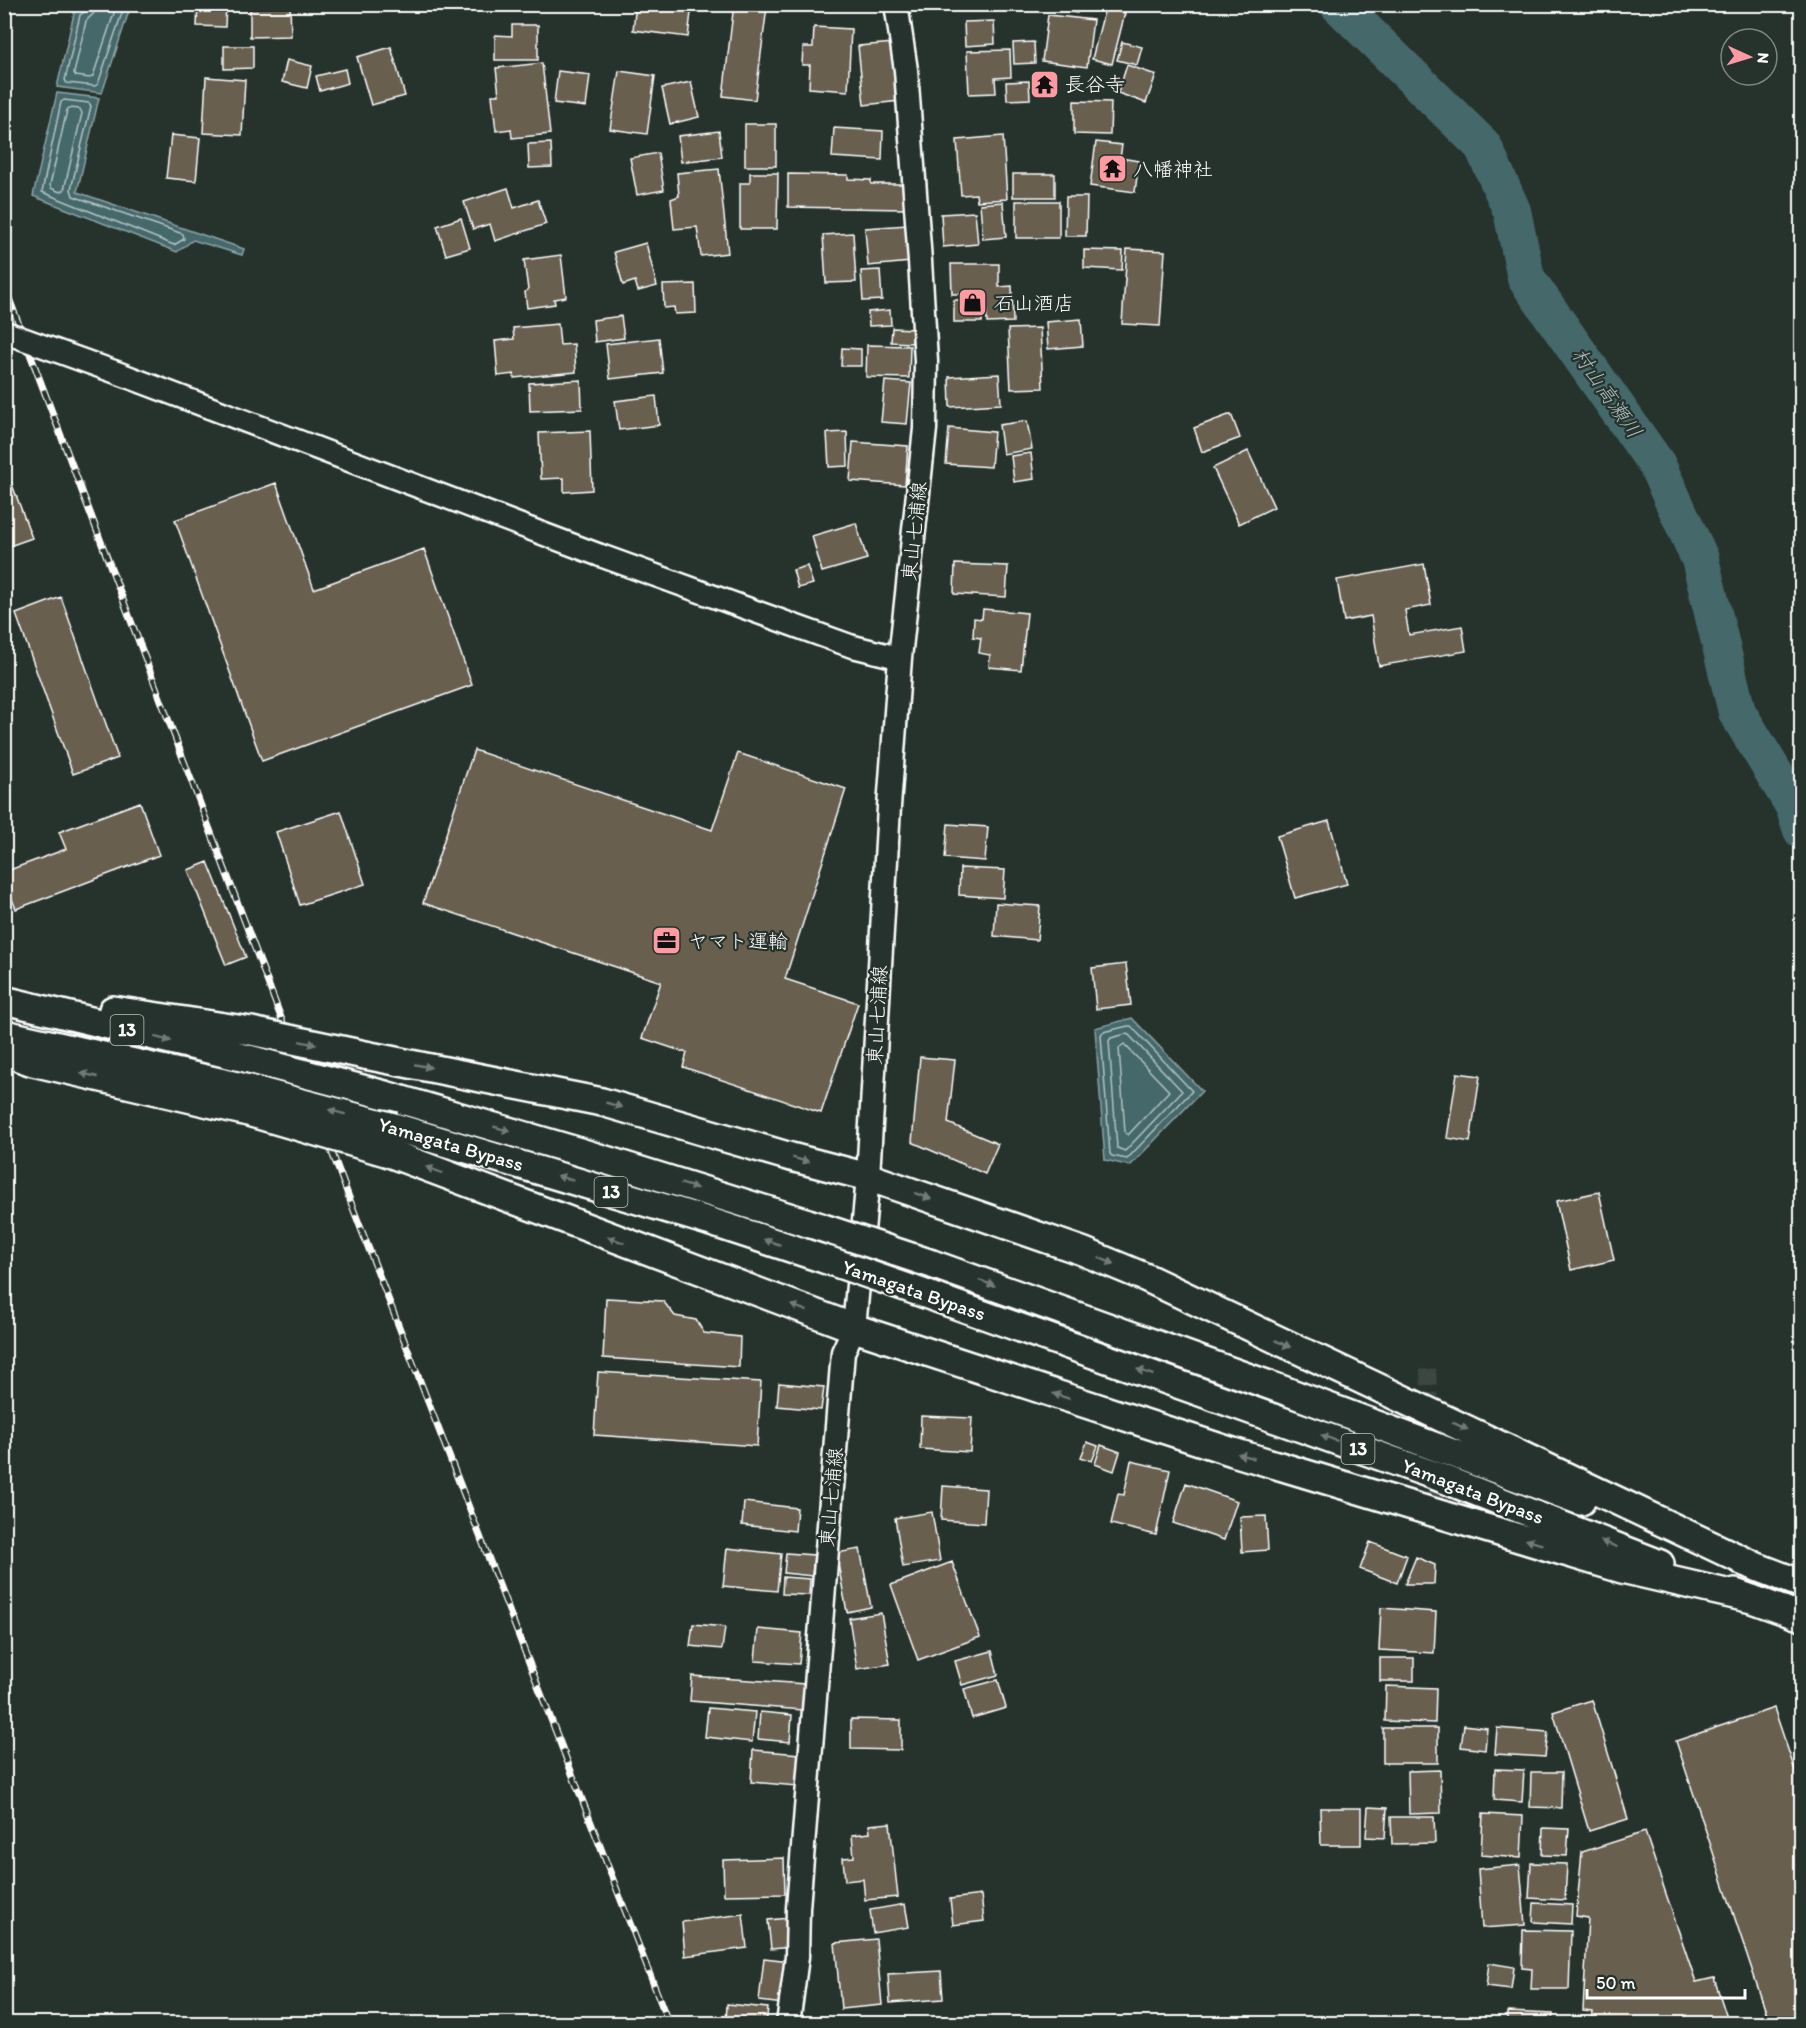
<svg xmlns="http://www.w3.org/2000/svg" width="1806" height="2028" viewBox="0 0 1806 2028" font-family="Itim,'Klee One',sans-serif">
  <rect width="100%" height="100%" fill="#26332d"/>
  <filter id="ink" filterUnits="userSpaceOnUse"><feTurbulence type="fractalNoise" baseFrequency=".0167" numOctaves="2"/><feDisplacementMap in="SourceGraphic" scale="12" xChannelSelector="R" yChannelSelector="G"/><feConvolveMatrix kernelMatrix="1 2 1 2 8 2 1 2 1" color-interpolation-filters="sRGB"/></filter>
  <g filter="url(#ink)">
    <path fill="#45686b" stroke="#8fa4a6" stroke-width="1.5" d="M92 5H131L102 93 57 87 75 9Z
      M57 93 99 98 77 192 244 249 242 255 193 240 177 252 33 196Z
      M1132 1018 1202 1091 1130 1166 1105 1160 1095 1028Z"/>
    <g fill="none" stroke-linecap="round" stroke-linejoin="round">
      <path stroke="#b5c3c4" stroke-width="1.5" d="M88 4 86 11 80 15 65 80 67 83 95 86 98 84 125 4
        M95 4 94 13 86 21 74 73 76 76 90 78 93 76 117 4
        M64 100 89 103 91 106 71 189 73 196 183 234 184 239 174 245 42 192 61 102Z
        M69 108 80 109 82 113 64 190 60 192 51 188 50 185 67 110Z
        M1128 1026H1131L1192 1091 1127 1159 1112 1156 1110 1154 1101 1035 1103 1032Z
        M1126 1034 1129 1035 1182 1091 1125 1151 1117 1148 1109 1041 1111 1038Z
        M1124 1044 1169 1091 1128 1135 1125 1132 1119 1048Z"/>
      <path stroke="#45686b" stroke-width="38" d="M1338 4 1483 146 1512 211 1526 278 1657 465 1700 559 1737 712 1794 806 1802 830"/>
    </g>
    <path fill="#675f50" stroke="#fff" stroke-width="1.5" d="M198 4H226L225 27 197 26Z
      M250 4H290L291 36 250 37Z
      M495 4H531L530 11 495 9Z
      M636 4H692L688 37 633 30Z
      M734 4 767 7 755 100 723 96Z
      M1050 4H1078L1077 13 1050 9Z
      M1105 8 1125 13 1112 64 1092 59Z
      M1048 15 1093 20 1087 67 1042 61Z
      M994 21 995 44 965 46 964 22Z
      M512 25H538V60H495V35L512 36Z
      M814 27 851 29 848 91 809 88 810 65H802L803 47H813Z
      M1034 42 1035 63 1014 64 1013 43Z
      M1122 42 1142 47 1137 65 1117 60Z
      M894 43 900 101 864 105 858 46Z
      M224 46H253V68L224 69Z
      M391 47 405 96 371 105 357 57Z
      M1010 50 1011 77 995 78 996 93 969 94 967 51Z
      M287 60 312 66 307 88 282 82Z
      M542 63 550 134 512 138 511 129 496 131 492 95H499L496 68Z
      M1127 65 1156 75 1146 103 1118 93Z
      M345 69 348 83 320 91 316 76Z
      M558 71 590 75 586 107 554 103Z
      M619 71 655 76 647 134 610 129Z
      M206 77 245 80 242 135 203 133Z
      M1029 81 1030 99 1007 100 1006 82Z
      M691 82 699 117 670 124 662 88Z
      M1074 101 1111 102 1110 135 1074 134Z
      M745 124H776V166H745Z
      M834 128 883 131 882 160 832 157Z
      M719 131 722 157 681 162 678 136Z
      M171 135 200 138 196 181 166 178Z
      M1003 136 1007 199 977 201 976 194 961 195 957 140Z
      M1096 142 1122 145 1120 158 1139 161 1135 192 1090 186Z
      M551 143 552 167 529 168 528 144Z
      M658 153 664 190 637 195 630 158Z
      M719 169 728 253 701 256 697 227 674 229 671 199 679 196 677 173Z
      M750 173H778L777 229H740V183H750Z
      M788 174 848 175V179L871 180V184H905L904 209 788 207Z
      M1013 174H1055V197H1013Z
      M508 188 514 208 538 200 546 224 495 241 490 224 473 229 464 202Z
      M1066 197H1087L1086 236H1065Z
      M1016 201H1059V238H1016Z
      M1003 202 1006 237 983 239 980 204Z
      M975 212 978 244 943 247 941 214Z
      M461 218 470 248 446 255 437 226Z
      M908 225 911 262 868 266 865 228Z
      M853 233 856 282 826 283 823 235Z
      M646 243 657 286 638 291 635 281 623 285 614 252Z
      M1127 249 1165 251 1160 326 1122 324Z
      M1084 250 1123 251 1122 270 1084 268Z
      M561 255 566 297 554 299 555 304 527 308 525 292 528 290 524 260Z
      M951 264H999V287L1012 286 1013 322 987 323 986 294H952Z
      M880 270 882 300 863 301 861 271Z
      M695 284 696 313 675 314 674 307 664 308 663 285Z
      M954 300H982V322H954Z
      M890 310 891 325 869 326 868 312Z
      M621 316 624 338 595 342 593 320Z
      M1081 319 1083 346 1048 349 1046 322Z
      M558 324 560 345 574 344 576 372 514 378V374L498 376 495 341 514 339 513 328Z
      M892 328 913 329 912 343 891 342Z
      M1040 328 1043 388 1011 389 1008 329Z
      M659 338 663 373 610 379 606 344Z
      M867 345 910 346 909 378 866 377Z
      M842 348 861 349V366H841Z
      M999 374 1001 404 950 407 949 377Z
      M581 380 582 409 530 411 529 383Z
      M885 381 911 383 907 424 881 422Z
      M656 396 659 425 619 430 615 401Z
      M1231 414 1240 438 1202 452 1194 428Z
      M1027 421 1032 449 1003 454 999 425Z
      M949 428 994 432 991 467 946 464Z
      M590 431 592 490 564 492V478L541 479 539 433Z
      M847 432 848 466 829 467 827 433Z
      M853 442 908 446 905 485 850 481Z
      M1248 451 1274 507 1239 524 1213 468Z
      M1031 453 1034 479 1014 482 1011 456Z
      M4 463 32 538 4 548Z
      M276 483 314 589 424 549 472 685 262 761 175 520Z
      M856 523 867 559 822 572 812 536Z
      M955 564 1008 566 1006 597 954 594Z
      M1424 564 1431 605 1405 610 1409 635 1462 626 1466 651 1379 666 1371 616 1344 621 1337 580Z
      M807 566 813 584 798 588 793 570Z
      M61 597 118 758 73 774 16 614Z
      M983 609 1027 613 1021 670 989 667 990 655 979 653 981 638 973 637 974 618 982 619Z
      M474 750 712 830 738 753 846 789 785 979 858 1003 821 1113 683 1067 687 1053 642 1038 661 982 423 903Z
      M140 802 159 855 16 909 4 879V872L66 849 59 832Z
      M341 811 365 884 300 905 276 832Z
      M1329 821 1347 884 1295 898 1277 836Z
      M948 824 988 827 985 861 945 858Z
      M208 862 246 957 226 965 188 870Z
      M960 868 1005 870 1003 898 959 895Z
      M996 903 1040 906 1037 940 994 936Z
      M1126 964 1131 1005 1096 1009 1092 968Z
      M920 1057 955 1060 948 1123 998 1144 985 1174 912 1142Z
      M1457 1073 1480 1076 1470 1142 1447 1138Z
      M1599 1192 1614 1260 1571 1270 1556 1201Z
      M606 1298 663 1301 675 1316 696 1320 704 1333 740 1337 739 1367 603 1358Z
      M598 1372 761 1382 757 1446 594 1435Z
      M779 1383 824 1387 821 1410 777 1406Z
      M921 1416 972 1418 970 1452 920 1449Z
      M1087 1442 1098 1446 1092 1461 1081 1457Z
      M1101 1445 1120 1452 1114 1471 1095 1464Z
      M1131 1461 1170 1470 1156 1535 1111 1524 1118 1494 1124 1495Z
      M1186 1483 1237 1501 1224 1540 1173 1523Z
      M943 1486 986 1489 984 1523 941 1520Z
      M744 1502 797 1508 795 1531 742 1525Z
      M932 1512 940 1561 903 1567 895 1518Z
      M1266 1516 1268 1550 1242 1552 1240 1517Z
      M1370 1542 1407 1556 1397 1583 1360 1569Z
      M727 1548 781 1554 777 1591 723 1586Z
      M860 1549 871 1607 847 1612 836 1553Z
      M786 1553 814 1555 812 1576 784 1573Z
      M1416 1557 1435 1565 1434 1584H1405Z
      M952 1562 980 1637 918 1660 891 1585Z
      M783 1577 810 1579 809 1595 782 1594Z
      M1381 1608 1436 1612 1434 1653 1379 1650Z
      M881 1613 890 1664 857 1669 849 1618Z
      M693 1624 725 1627 722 1649 690 1646Z
      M758 1629 802 1633 799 1664 755 1661Z
      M992 1651 998 1675 962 1685 955 1661Z
      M1380 1658H1414V1681H1380Z
      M692 1676 805 1684 803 1710 690 1701Z
      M998 1680 1006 1708 972 1718 964 1689Z
      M1386 1686 1436 1688 1435 1723 1385 1721Z
      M1592 1700 1628 1819 1589 1831 1553 1712Z
      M708 1708 755 1712 752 1742 705 1737Z
      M1774 1708 1802 1791V2024H1770L1676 1741Z
      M760 1712 792 1715 790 1742 758 1739Z
      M851 1719 901 1720V1750L851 1749Z
      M1464 1725 1487 1728 1485 1750 1461 1747Z
      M1383 1728H1438V1763H1383Z
      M1497 1728 1548 1732 1545 1757 1495 1754Z
      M753 1750 800 1754 797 1786 751 1782Z
      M1495 1769 1524 1770 1522 1802 1494 1800Z
      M1440 1770 1441 1813 1409 1814 1408 1771Z
      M1531 1772H1562L1561 1808 1530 1807Z
      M1368 1807 1387 1808 1385 1838 1366 1837Z
      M1320 1808H1361V1845H1321Z
      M1483 1814 1523 1816 1521 1858 1481 1855Z
      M1391 1817H1434L1435 1843 1392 1844Z
      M890 1823 898 1897 865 1900 863 1879 845 1881 843 1858 854 1857 852 1835 870 1833 869 1825Z
      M1543 1828 1569 1829 1567 1856 1542 1855Z
      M1645 1832 1696 1982 1714 1978 1729 2024H1592L1593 2012 1583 2011 1588 1918 1576 1916 1582 1852Z
      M784 1858 785 1894 724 1895 723 1860Z
      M1531 1863 1567 1864 1565 1900 1529 1898Z
      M1520 1865 1525 1925 1482 1928 1478 1869Z
      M981 1895 984 1921 953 1925 950 1899Z
      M1534 1903 1572 1905 1571 1924 1533 1922Z
      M905 1904 909 1927 873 1933 870 1910Z
      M743 1914 747 1948 685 1956 682 1922Z
      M789 1918 792 1947 771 1949 768 1920Z
      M1523 1930 1571 1931 1569 1989H1531L1532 1969 1522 1968Z
      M876 1939 882 2005 841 2009 835 1943Z
      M764 1958 790 1961 784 2004 759 2001Z
      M1489 1963 1514 1967 1511 1989 1486 1986Z
      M941 1971 943 1999 890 2003 888 1974Z
      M727 2004 768 2008 766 2024H726Z
      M1508 2012 1553 2014V2024H1508Z
      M891 2018H921V2024H891Z"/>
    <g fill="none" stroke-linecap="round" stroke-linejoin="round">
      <path stroke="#3c4742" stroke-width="16" stroke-dasharray="16 8" stroke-linecap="butt" d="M1428 1369 1437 1534"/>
      <defs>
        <path id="tertiary" d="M599 555 851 646 900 658"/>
        <path id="secondary" d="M788 2024 797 1957 798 1908 843 1352 854 1328 868 1177 889 807 900 658 925 429 926 361 920 261 906 70 896 4"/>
        <path id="trunk" d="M4 1000 249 1059
          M113 1010 251 1031
          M4 1034 246 1088
          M4 1052 33 1062 248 1112
          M365 1055 602 1102 791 1157 868 1177 1082 1251 1147 1278 1759 1568
          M385 1095 580 1152 808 1223
          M394 1127 708 1221 827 1260
          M389 1153 854 1328 1233 1452 1622 1569 1752 1599
          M932 1264 1283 1390 1581 1501
          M911 1289 1436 1476 1660 1564
          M1744 1562 1802 1584
          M1735 1593 1802 1617"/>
      </defs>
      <use href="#tertiary" stroke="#fff" stroke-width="26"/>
      <use href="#secondary" stroke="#fff" stroke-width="27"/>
      <use href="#trunk" stroke="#fff" stroke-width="32"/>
      <use href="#tertiary" stroke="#26332d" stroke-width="21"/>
      <use href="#secondary" stroke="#26332d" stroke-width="22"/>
      <use href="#trunk" stroke="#26332d" stroke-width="27"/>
      <defs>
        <path id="rail" d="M4 285 353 1208 669 2024"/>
      </defs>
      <use href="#rail" stroke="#fff" stroke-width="7"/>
      <use href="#rail" stroke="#26332d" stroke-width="4.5" stroke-dasharray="14" stroke-linecap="butt"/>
      <defs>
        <path id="tertiary-bridge" d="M4 332 118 373 599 555"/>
        <path id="trunk-bridge" d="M251 1031 365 1055
          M249 1059 385 1095
          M246 1088 394 1127
          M248 1112 389 1153
          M808 1223 932 1264
          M827 1260 911 1289"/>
      </defs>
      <use href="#tertiary-bridge" stroke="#fff" stroke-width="26" stroke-linecap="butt"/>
      <use href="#trunk-bridge" stroke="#fff" stroke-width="32" stroke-linecap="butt"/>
      <use href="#tertiary-bridge" stroke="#26332d" stroke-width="21"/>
      <use href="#trunk-bridge" stroke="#26332d" stroke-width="27"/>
    </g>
    <defs><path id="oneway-solid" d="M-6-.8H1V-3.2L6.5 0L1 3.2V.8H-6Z" transform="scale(1.5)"/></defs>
    <g fill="#727a76">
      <use href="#oneway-solid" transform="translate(163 1039) rotate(14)"/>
      <use href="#oneway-solid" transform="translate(308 1043) rotate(12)"/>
      <use href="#oneway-solid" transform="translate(423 1066) rotate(11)"/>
      <use href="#oneway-solid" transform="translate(89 1075) rotate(-167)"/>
      <use href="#oneway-solid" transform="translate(614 1105) rotate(16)"/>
      <use href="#oneway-solid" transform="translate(337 1112) rotate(-165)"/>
      <use href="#oneway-solid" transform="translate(502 1129) rotate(16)"/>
      <use href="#oneway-solid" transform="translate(801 1160) rotate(15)"/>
      <use href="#oneway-solid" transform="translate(434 1170) rotate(-159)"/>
      <use href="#oneway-solid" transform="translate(565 1178) rotate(-163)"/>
      <use href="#oneway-solid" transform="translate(689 1186) rotate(17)"/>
      <use href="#oneway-solid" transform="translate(923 1196) rotate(19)"/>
      <use href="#oneway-solid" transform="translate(616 1240) rotate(-159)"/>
      <use href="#oneway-solid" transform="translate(772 1242) rotate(-162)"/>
      <use href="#oneway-solid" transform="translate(1107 1261) rotate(22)"/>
      <use href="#oneway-solid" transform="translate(987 1283) rotate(20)"/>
      <use href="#oneway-solid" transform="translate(799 1308) rotate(-160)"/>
      <use href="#oneway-solid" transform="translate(1283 1344) rotate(25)"/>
      <use href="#oneway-solid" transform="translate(1145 1372) rotate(-160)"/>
      <use href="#oneway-solid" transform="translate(1061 1396) rotate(-162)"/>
      <use href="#oneway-solid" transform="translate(1460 1426) rotate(25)"/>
      <use href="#oneway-solid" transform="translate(1329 1438) rotate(-160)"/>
      <use href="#oneway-solid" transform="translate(1246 1456) rotate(-164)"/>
      <use href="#oneway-solid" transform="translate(1534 1542) rotate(-163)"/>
      <use href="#oneway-solid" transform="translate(1609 1544) rotate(-159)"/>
    </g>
  </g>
  <defs>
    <symbol id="temple-square" viewBox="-11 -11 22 22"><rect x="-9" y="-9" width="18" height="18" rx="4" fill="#ff9aa2" stroke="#26332d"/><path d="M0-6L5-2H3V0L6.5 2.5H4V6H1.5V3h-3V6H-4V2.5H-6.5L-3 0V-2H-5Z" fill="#111"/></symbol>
    <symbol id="shop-square" viewBox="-11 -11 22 22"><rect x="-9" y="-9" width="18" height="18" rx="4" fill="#ff9aa2" stroke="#26332d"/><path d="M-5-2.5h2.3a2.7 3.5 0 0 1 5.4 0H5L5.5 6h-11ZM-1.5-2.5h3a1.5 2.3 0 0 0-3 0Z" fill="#111"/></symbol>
    <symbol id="office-square" viewBox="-11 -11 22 22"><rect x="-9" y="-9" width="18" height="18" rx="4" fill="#ff9aa2" stroke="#26332d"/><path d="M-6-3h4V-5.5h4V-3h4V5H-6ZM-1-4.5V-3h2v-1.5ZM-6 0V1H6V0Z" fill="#111"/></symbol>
  </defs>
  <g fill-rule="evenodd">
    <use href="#temple-square" x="1028" y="68" width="33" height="33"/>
    <use href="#temple-square" x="1096" y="152" width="33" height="33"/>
    <use href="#shop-square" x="956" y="286" width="33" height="33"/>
    <use href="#office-square" x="650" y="924" width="33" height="33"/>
  </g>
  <g text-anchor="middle" stroke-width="4.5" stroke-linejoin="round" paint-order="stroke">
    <g fill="#26332d" stroke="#bec2c0" stroke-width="1.5">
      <rect x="110.5" y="1015" width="33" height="30" rx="4.5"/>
      <rect x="594.5" y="1177" width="33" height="30" rx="4.5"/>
      <rect x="1341.5" y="1434" width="33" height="30" rx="4.5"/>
    </g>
    <g font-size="18" font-weight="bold" fill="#fff">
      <text x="127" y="1036">13</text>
      <text x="611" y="1198">13</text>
      <text x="1358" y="1455">13</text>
    </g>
    <g font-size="20" fill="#fff" stroke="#26332d" text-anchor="start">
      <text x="1065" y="91">長谷寺</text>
      <text x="1133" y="176">八幡神社</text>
      <text x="994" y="310">石山酒店</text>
      <text x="688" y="948">ヤマト運輸</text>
    </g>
    <g font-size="20" fill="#fff" stroke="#26332d">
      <text transform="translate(914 531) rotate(-84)" y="7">東山七浦線</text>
      <text transform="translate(877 1015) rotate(-87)" y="7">東山七浦線</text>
      <text transform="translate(451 1144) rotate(16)" y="7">Yamagata Bypass</text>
      <text transform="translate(914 1290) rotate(19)" y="7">Yamagata Bypass</text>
      <text transform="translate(1473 1491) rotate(21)" y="7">Yamagata Bypass</text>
      <text transform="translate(831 1497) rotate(-85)" y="7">東山七浦線</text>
    </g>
    <g font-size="21" font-style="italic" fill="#abbbbc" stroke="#26332d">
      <text transform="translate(1607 393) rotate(55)" y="7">村山高瀬川</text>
    </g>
  </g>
  <rect width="1806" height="2028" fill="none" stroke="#26332d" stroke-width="24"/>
  <rect x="12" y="12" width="1782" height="2004" fill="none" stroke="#fff" stroke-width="2" filter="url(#ink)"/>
  <g transform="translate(1749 57) rotate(94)"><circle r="28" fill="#26332d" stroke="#7d8581" stroke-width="1.5"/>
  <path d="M0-4.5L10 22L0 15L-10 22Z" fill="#ff9aa2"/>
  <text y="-9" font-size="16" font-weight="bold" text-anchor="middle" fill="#ffffff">N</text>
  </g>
  <path d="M1587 1989v9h158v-9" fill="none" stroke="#ffffff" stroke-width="3"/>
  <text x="1596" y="1989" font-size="18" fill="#ffffff" stroke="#26332d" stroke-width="4.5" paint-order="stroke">50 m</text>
</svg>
